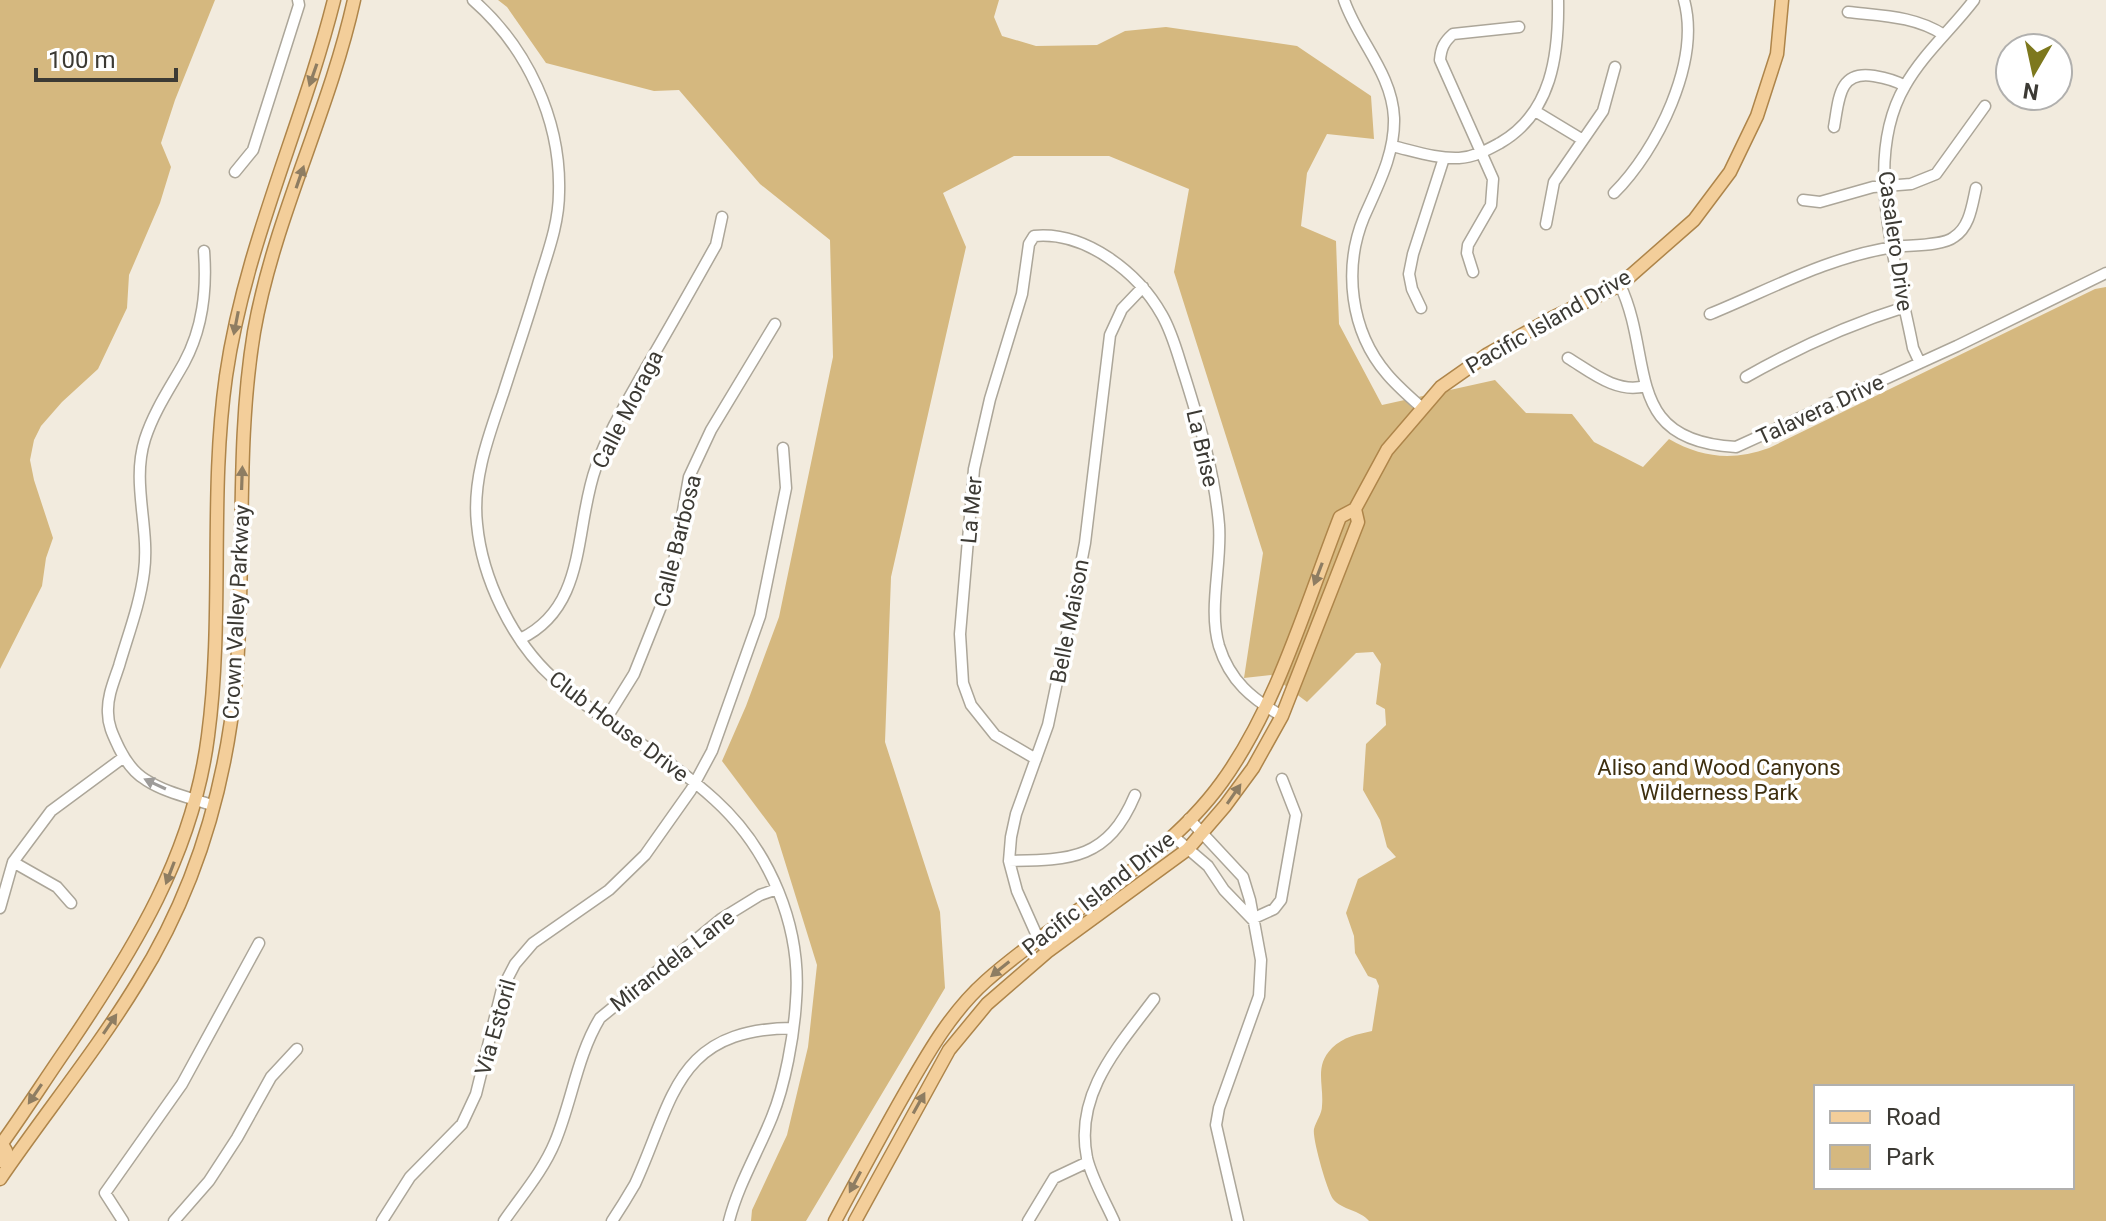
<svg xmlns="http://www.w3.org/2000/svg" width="2106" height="1221" viewBox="0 0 2106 1221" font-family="Roboto,sans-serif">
  <rect width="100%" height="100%" fill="#f2ebde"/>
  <path fill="#d5b87f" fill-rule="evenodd" d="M0 0H215L175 100 161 143 171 167 160 203 129 275 127 308 98 369 62 402 41 426 34 440 30 460 34 480 53 538 46 558 42 586 0 669Z
    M498 0H999L994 17 1002 36 1036 46 1097 45 1125 31 1166 27 1297 46 1371 96 1374 139 1327 134 1307 173 1301 226 1336 241 1339 324 1382 405 1495 380 1526 413 1572 414 1594 442 1643 467 1669 439C1702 458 1733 461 1769 448L2095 289 2106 287V1221H1369C1360 1210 1342 1210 1333 1199 1327 1190 1312 1138 1314 1129 1316 1121 1322 1114 1322 1106 1324 1084 1314 1066 1332 1048 1343 1037 1358 1034 1372 1031L1379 986 1376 979 1368 976 1355 953 1354 936 1346 913 1358 879 1396 857 1387 847 1380 820 1363 790 1366 744 1386 725 1385 709 1376 704 1381 664 1373 652 1356 653 1307 702 1271 675 1244 678 1263 553 1174 272 1189 189 1109 156H1014L943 193 966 247 891 577 885 742 940 912 945 988 806 1221H751L752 1210 787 1135 808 1047 817 965 776 833 722 761 746 706 779 617 833 357 830 240 760 184 679 90 654 91 546 63 507 7ZM1816 1087H2072V1187H1816Z"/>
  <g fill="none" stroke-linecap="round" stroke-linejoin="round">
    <defs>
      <path id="minor" d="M473 0C527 47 561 120 559 192 559 223 548 252 539 281 528 319 515 356 503 394 489 435 472 479 477 524 482 578 512 641 553 678 603 724 665 754 715 800 770 850 802 927 796 1001 794 1036 785 1085 772 1117 758 1152 738 1185 729 1221
        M1344 0C1358 41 1392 73 1394 118 1395 154 1378 185 1364 217 1343 268 1350 331 1387 374 1397 386 1410 397 1422 408
        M1848 12C1882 16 1915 16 1944 35
        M1535 111 1583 140
        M1834 127C1839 100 1838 70 1874 76 1886 78 1895 80 1905 86
        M1392 146C1414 151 1437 159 1459 158 1475 157 1487 150 1500 143 1552 113 1559 54 1558 0
        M235 172 253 150 299 5 298 0
        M1614 193C1657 150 1701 62 1684 0
        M1803 200 1820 202 1873 187 1911 184 1936 174 1985 106
        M1546 224 1554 182 1603 111 1615 67
        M204 251C207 291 203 328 184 363 170 388 154 411 145 439 131 483 150 527 144 572 140 604 128 635 119 666 114 681 107 697 108 713 108 726 114 737 119 748 125 760 134 773 146 780 166 793 192 798 214 806
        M1473 272 1467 253 1468 245 1491 205 1493 179 1440 60C1441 48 1444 42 1453 34L1519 27
        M1620 285C1655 359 1621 441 1736 447L1957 346 2106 273
        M1421 308 1412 289 1409 274 1413 254 1444 158
        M1710 314C1771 289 1828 257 1894 247 1910 245 1943 246 1954 237 1970 227 1972 205 1976 188
        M1568 358C1591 372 1617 394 1645 386
        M1920 363 1913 348C1898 269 1861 161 1905 86 1923 54 1952 29 1974 0
        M1746 377C1799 347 1847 325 1905 307
        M520 639C588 607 574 527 596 467 608 432 628 400 646 368 670 327 693 286 716 245L722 217
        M606 719 634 674 670 584 689 477 711 430 775 324
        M1036 759 995 735 971 705 963 683 960 634 974 469 990 399 1022 294 1029 244 1034 236C1085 231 1138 272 1162 315 1173 334 1178 356 1185 377 1200 425 1215 475 1219 525 1222 564 1208 608 1219 646 1230 681 1252 699 1282 716
        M1189 819 1243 877 1250 900 1261 960 1259 996 1219 1108 1216 1125 1238 1221
        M1173 836 1208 866 1224 890 1252 919
        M1009 861C1072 860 1108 859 1135 795
        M13 862 57 887 71 903
        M0 908 13 862 51 811 124 757
        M1252 919 1274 909 1281 900 1296 815 1282 779
        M1047 952 1038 938 1017 891 1009 861 1011 837 1016 814 1048 725 1072 610 1085 543 1110 335 1122 309 1143 287
        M123 1221 105 1193 182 1084 259 943
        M174 1221 209 1181 237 1138 271 1077 297 1049
        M382 1221 410 1177 462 1124 476 1094 502 989 515 964 533 943 609 890 645 855 691 790 712 751 760 616 786 488 783 448
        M504 1221C522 1195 543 1171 555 1142 572 1101 577 1056 600 1018L721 919 760 895 777 889
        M612 1221C620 1209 628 1196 635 1184 674 1099 675 1029 793 1028
        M1028 1221 1054 1178 1088 1162
        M1114 1221C1105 1201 1092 1179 1087 1158 1074 1094 1118 1047 1154 999"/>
      <path id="major" d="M0 1146C24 1113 46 1078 69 1045 134 949 193 854 208 736 224 616 209 495 226 376 245 245 302 127 334 0
        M0 1161 6 1151 2 1144
        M0 1179C45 1113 96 1051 138 982 195 891 226 786 236 679 246 563 235 447 254 332 274 218 329 113 354 0
        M835 1221C858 1178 881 1135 905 1093 928 1053 951 1012 986 981 1061 914 1163 864 1222 782 1277 706 1306 604 1340 517L1355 509 1387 450 1441 387 1488 354 1552 318 1620 285 1694 220 1730 172 1757 116 1777 54 1782 0
        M855 1221 949 1050 987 1004 1047 952 1188 849 1225 806 1253 768 1282 716 1358 522 1355 509"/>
    </defs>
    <use href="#minor" stroke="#aca699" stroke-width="13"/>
    <use href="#major" stroke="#ae854a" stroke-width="15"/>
    <use href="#minor" stroke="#fff" stroke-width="10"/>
    <use href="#major" stroke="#f3ce9a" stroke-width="12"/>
  </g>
  <defs><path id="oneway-solid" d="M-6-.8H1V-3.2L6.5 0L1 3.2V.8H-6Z" transform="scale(2)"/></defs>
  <g fill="#8e7d62">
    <use href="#oneway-solid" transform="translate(313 75) rotate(109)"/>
    <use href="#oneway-solid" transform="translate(300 177) rotate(-71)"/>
    <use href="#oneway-solid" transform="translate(236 323) rotate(101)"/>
    <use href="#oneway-solid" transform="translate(242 478) rotate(-88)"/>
    <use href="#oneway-solid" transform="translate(1318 574) rotate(111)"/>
    <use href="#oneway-solid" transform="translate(1234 794) rotate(-55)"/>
    <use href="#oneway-solid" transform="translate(170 873) rotate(111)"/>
    <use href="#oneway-solid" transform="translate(1000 969) rotate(141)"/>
    <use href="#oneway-solid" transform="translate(110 1024) rotate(-56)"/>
    <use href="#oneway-solid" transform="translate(35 1094) rotate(124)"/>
    <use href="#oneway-solid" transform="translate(919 1103) rotate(-61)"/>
    <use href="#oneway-solid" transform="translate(855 1182) rotate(118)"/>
  </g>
  <use fill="#9e9c9a" href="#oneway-solid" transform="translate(155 784) rotate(-155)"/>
  <g text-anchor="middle" stroke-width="7" stroke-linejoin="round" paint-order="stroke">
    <g font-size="22" fill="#3c3a34" stroke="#fff">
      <text transform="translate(1896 241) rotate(82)" y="8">Casalero Drive</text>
      <text transform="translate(1548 321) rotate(-30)" y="8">Pacific Island Drive</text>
      <text transform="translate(627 409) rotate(-63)" y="8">Calle Moraga</text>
      <text transform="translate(1820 409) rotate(-25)" y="8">Talavera Drive</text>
      <text transform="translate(1203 448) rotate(77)" y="8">La Brise</text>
      <text transform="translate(971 510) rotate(-85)" y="8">La Mer</text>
      <text transform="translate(677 541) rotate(-76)" y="8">Calle Barbosa</text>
      <text transform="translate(236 612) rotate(-87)" y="8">Crown Valley Parkway</text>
      <text transform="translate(1069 621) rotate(-79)" y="8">Belle Maison</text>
      <text transform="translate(619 726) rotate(37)" y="8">Club House Drive</text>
      <text transform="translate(1098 893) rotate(-38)" y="8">Pacific Island Drive</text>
      <text transform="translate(672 960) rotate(-38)" y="8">Mirandela Lane</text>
      <text transform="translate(495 1027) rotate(-74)" y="8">Via Estoril</text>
    </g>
    <g font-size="22" fill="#3e2f0f" stroke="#fff">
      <text x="1719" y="775">Aliso and Wood Canyons<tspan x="1719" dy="25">Wilderness Park</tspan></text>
    </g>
  </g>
  <rect x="1814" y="1085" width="260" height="104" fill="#ffffff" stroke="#b1b0ae" stroke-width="2"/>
  <rect x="1830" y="1111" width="40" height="12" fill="#f3ce9a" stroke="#b1b0ae" stroke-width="2"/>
  <text x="1886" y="1125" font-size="24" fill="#3c3a34">Road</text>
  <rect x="1830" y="1145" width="40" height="24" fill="#d5b87f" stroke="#b1b0ae" stroke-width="2"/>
  <text x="1886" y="1165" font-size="24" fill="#3c3a34">Park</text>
  <g transform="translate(2034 72) rotate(189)"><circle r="38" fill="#ffffff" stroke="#b1b0ae" stroke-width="2"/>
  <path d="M0-6L14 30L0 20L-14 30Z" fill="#7d781d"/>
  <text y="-12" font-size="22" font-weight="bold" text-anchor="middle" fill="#3c3a34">N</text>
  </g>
  <path d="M36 68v12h140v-12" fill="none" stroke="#3c3a34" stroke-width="4"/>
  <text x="48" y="68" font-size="24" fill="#3c3a34" stroke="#ffffff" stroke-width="6" paint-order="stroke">100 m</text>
</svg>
